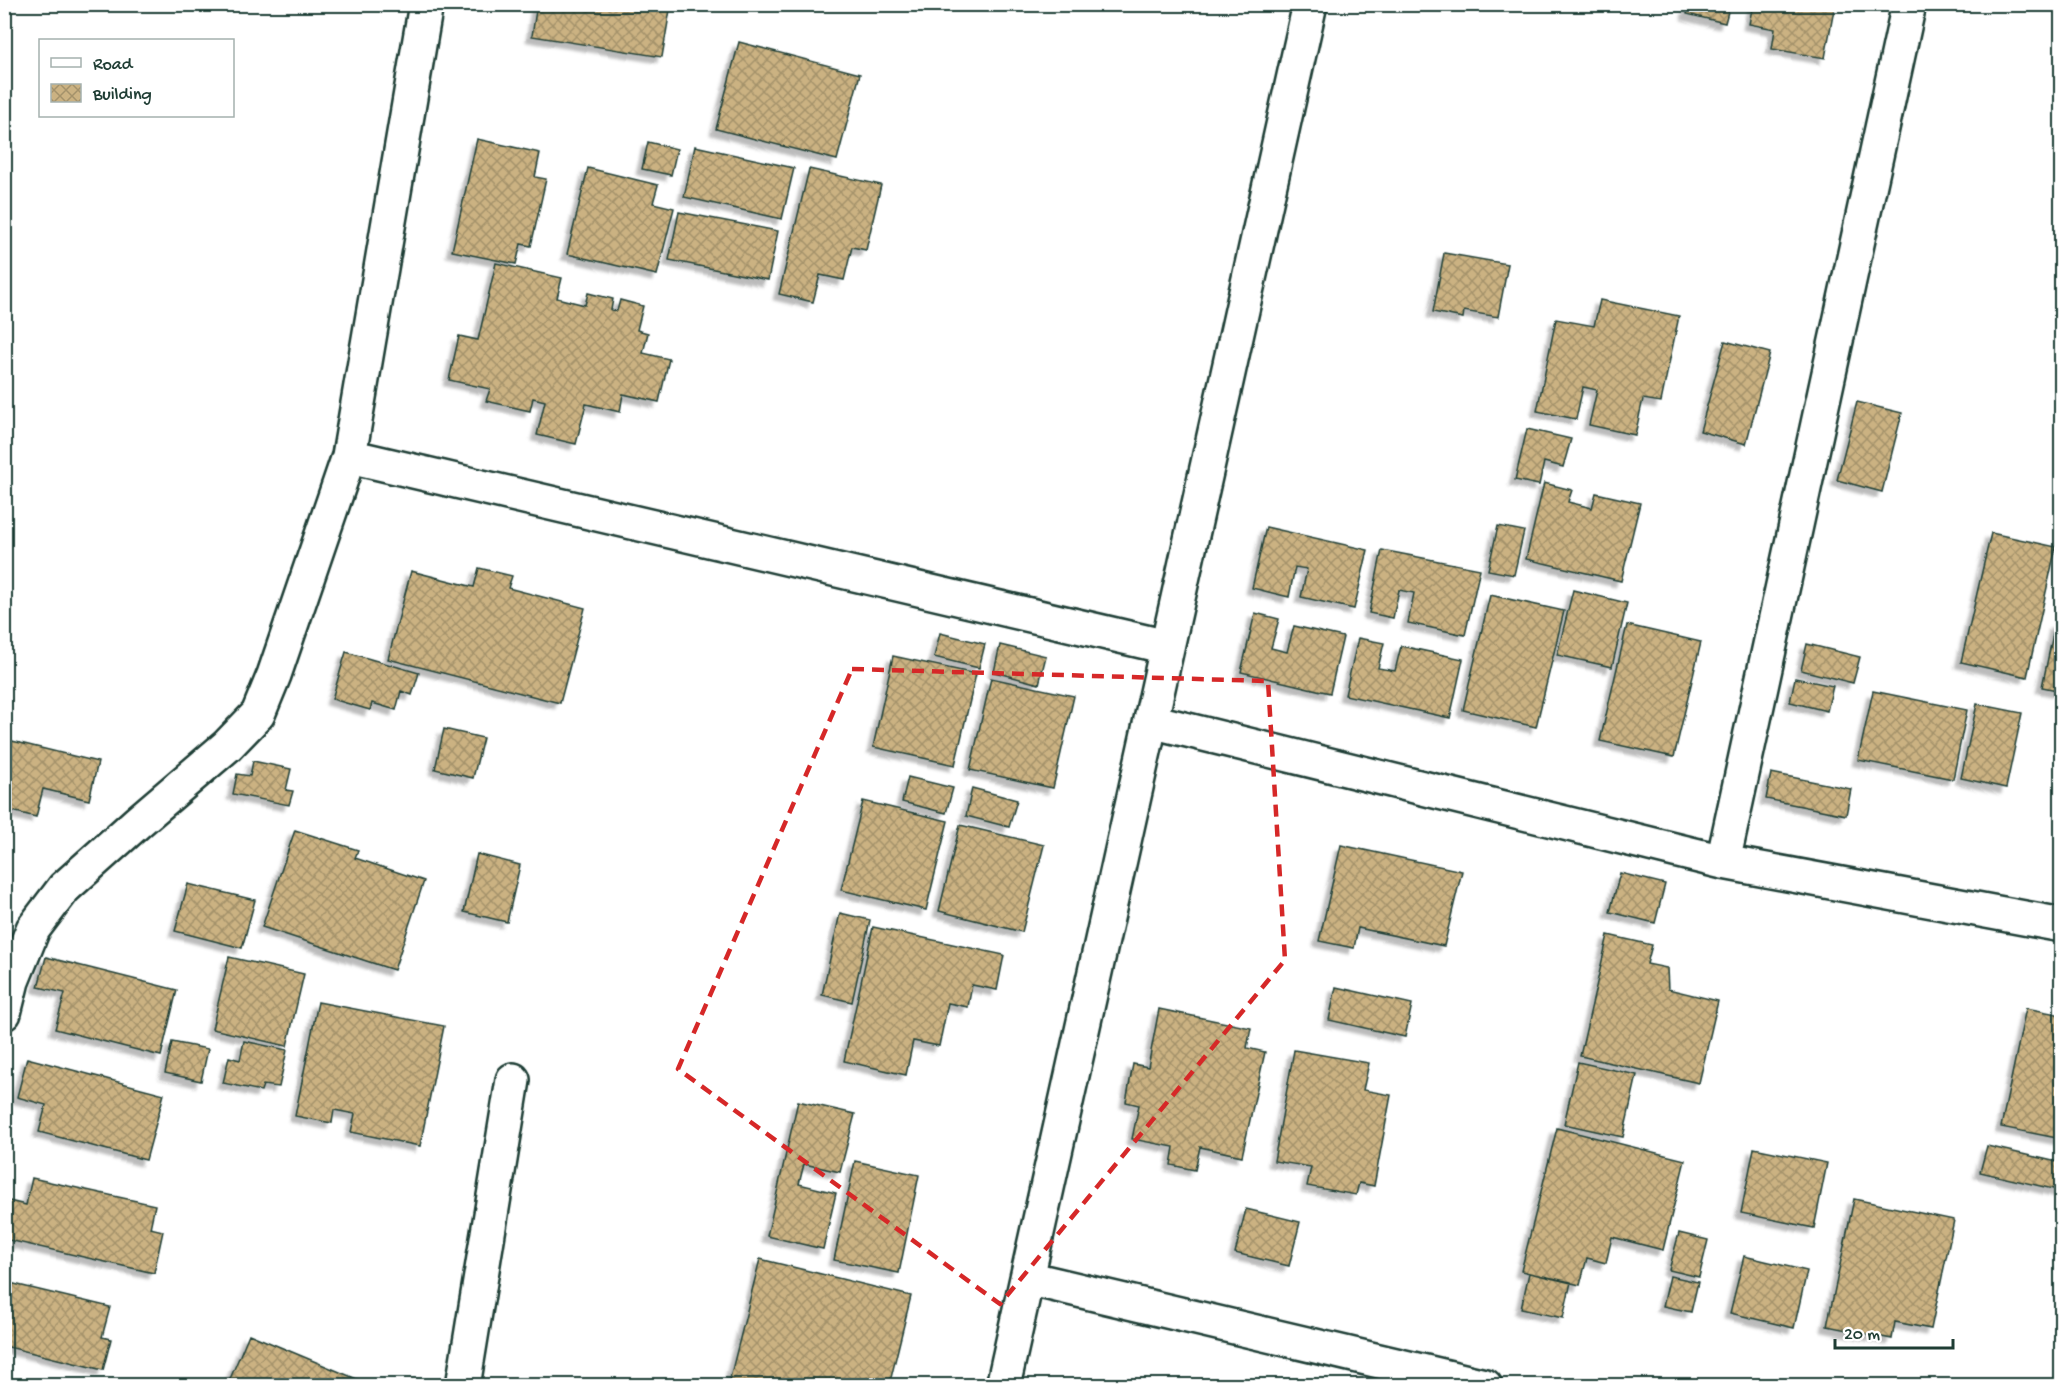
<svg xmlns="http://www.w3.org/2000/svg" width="2066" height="1390" viewBox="0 0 2066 1390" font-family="'Gochi Hand',sans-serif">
  <defs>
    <pattern id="building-cross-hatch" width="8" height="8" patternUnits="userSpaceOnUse" patternTransform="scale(1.5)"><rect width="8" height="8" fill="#cbb282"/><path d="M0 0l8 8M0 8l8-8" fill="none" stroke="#a4926b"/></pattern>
    <filter id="shadow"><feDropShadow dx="-5.5" dy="5.5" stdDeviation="1.5" flood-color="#0004"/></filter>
  </defs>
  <rect width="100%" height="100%" fill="#fff"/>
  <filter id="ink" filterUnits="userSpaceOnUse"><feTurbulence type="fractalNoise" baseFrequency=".0167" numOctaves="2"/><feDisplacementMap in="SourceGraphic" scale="12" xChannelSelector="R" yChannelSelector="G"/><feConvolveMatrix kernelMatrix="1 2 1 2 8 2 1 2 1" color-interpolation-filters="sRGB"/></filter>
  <g filter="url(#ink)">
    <path fill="url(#building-cross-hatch)" stroke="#1f3d34" stroke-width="1.5" filter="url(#shadow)" d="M537 4H671L662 57 532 36Z
      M1689 4H1730L1725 23 1687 14Z
      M1753 4H1835L1825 58 1772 49 1775 29 1749 24Z
      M739 42 860 74 837 160 716 129Z
      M477 139 540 153 535 177 546 179 531 246 521 244 516 264 452 251Z
      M648 142 677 149 671 175 642 169Z
      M695 146 794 168 782 219 684 197Z
      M588 168 658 185 653 203 674 208 657 275 567 254Z
      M809 169 881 185 866 250 852 247 844 280 820 275 813 302 779 294Z
      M679 212 778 231 768 280 669 260Z
      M1444 253 1508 264 1498 317 1464 311 1463 318 1433 312Z
      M496 263 562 278 557 298 585 305 588 293 613 299 611 310 617 311 620 300 643 306 637 330 648 333 643 353 669 359 659 402 623 394 620 412 586 404 576 444 537 435 545 401 533 398 530 411 486 401 490 389 449 380 459 336 478 340Z
      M1600 300 1679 316 1661 402 1643 399 1635 435 1589 425 1597 390 1583 387 1576 419 1537 411 1556 319 1594 326Z
      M1725 341 1770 353 1746 444 1700 431Z
      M1857 402 1902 413 1882 492 1837 480Z
      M1527 429 1571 439 1563 467 1544 462 1539 485 1515 480Z
      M1544 483 1572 490 1568 502 1592 508 1596 493 1640 503 1621 581 1526 559Z
      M1498 526 1524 531 1514 575 1488 570Z
      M1266 527 1368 550 1354 609 1301 597 1307 569 1295 567 1289 597 1252 588Z
      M1991 533 2056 547 2027 677 1961 662Z
      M1382 550 1480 569 1465 635 1408 623 1414 593 1399 590 1393 618 1369 613Z
      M479 568 512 576 508 588 585 608 560 703 388 659 411 571 474 587Z
      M1573 590 1627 603 1612 667 1557 655Z
      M1490 595 1564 611 1536 727 1463 710Z
      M1255 613 1279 619 1271 648 1287 652 1294 626 1343 637 1330 693 1241 672Z
      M2055 624 2062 625V691L2042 687Z
      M1627 625 1701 642 1674 757 1600 741Z
      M940 633 985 644 979 668 934 657Z
      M1358 638 1384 643 1378 668 1395 671 1401 646 1463 659 1450 718 1345 695Z
      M1807 644 1860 657 1853 683 1801 670Z
      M1000 645 1046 656 1039 684 994 672Z
      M346 652 419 673 412 695 401 691 396 710 372 703 370 710 332 699Z
      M893 656 976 674 955 765 873 747Z
      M991 678 1074 696 1053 788 970 770Z
      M1795 678 1833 686 1827 711 1790 702Z
      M1873 691 1967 710 1953 779 1858 760Z
      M1977 704 2022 713 2006 788 1961 778Z
      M444 729 483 738 473 778 435 769Z
      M4 739 98 762 89 800 43 789 36 817 4 809Z
      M253 761 291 769 286 790 293 791 289 805 233 794 237 774 250 776Z
      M1771 773 1851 789 1846 815 1766 799Z
      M908 777 953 788 946 813 902 802Z
      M972 788 1017 800 1009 827 966 816Z
      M863 801 948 821 926 910 841 890Z
      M960 825 1044 845 1022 932 939 911Z
      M295 830 358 850 355 858 424 881 394 970 262 927Z
      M1341 845 1462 871 1444 946 1358 928 1354 948 1319 941Z
      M477 854 520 865 507 922 464 912Z
      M1620 873 1665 884 1655 923 1610 912Z
      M188 884 255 900 242 948 175 931Z
      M840 913 870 920 852 1002 822 995Z
      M873 927 1004 955 997 990 972 985 968 1007 948 1003 939 1046 913 1041 906 1075 844 1061Z
      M1608 935 1652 945 1647 964 1667 968 1668 989 1718 1001 1699 1083 1580 1056Z
      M46 957 177 990 161 1056 55 1029 65 993 38 987Z
      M229 957 304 974 287 1046 212 1029Z
      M1336 987 1412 1004 1405 1037 1329 1020Z
      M318 1002 444 1026 420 1146 351 1132 355 1114 334 1110 332 1123 295 1116Z
      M2026 1008 2062 1015V1139L2001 1127Z
      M1159 1009 1251 1028 1247 1048 1265 1052 1242 1156 1200 1147 1195 1170 1171 1165 1174 1147 1132 1139 1139 1105 1126 1102 1133 1064 1148 1067Z
      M244 1041 287 1050 279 1087 263 1085 261 1091 223 1083 229 1057 240 1060Z
      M172 1042 208 1049 201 1081 165 1073Z
      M1294 1050 1369 1063 1363 1090 1391 1095 1374 1186 1359 1183 1356 1195 1307 1186 1311 1167 1274 1161Z
      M27 1058 164 1094 146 1160 39 1132 46 1105 17 1097Z
      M1578 1062 1637 1075 1623 1137 1564 1124Z
      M798 1101 855 1114 840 1172 804 1164 799 1184 836 1193 823 1249 767 1236Z
      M1557 1128 1685 1160 1663 1250 1612 1237 1606 1263 1587 1258 1580 1285 1521 1271Z
      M1987 1146 2062 1163V1191L1980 1172Z
      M1754 1148 1827 1163 1814 1228 1741 1213Z
      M855 1161 919 1175 899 1273 834 1260Z
      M32 1178 155 1205 150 1228 163 1231 154 1273 4 1239 5 1200 26 1205Z
      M1854 1199 1954 1220 1931 1329 1895 1322 1892 1339 1827 1326Z
      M1246 1209 1300 1222 1289 1266 1235 1253Z
      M1679 1233 1708 1240 1699 1277 1669 1270Z
      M1744 1256 1807 1271 1794 1328 1730 1313Z
      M760 1259 911 1296 889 1386H728Z
      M1529 1273 1571 1282 1563 1318 1521 1309Z
      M1670 1276 1698 1282 1691 1312 1663 1306Z
      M10 1283 110 1307 102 1337 111 1339 103 1370 4 1346V1304Z
      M249 1334 371 1385 227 1386Z"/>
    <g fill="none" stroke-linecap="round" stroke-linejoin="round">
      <defs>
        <path id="minor" d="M349 456 1167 647
          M1151 721 1723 862 2062 925
          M1723 862 1909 4
          M4 1013 12 981 33 929 64 888 139 821 227 746 258 714 274 675 349 456 426 4
          M1027 1278 1485 1386
          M463 1386 513 1080
          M1003 1386 1310 4"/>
      </defs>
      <use href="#minor" stroke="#1f3d34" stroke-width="38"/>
      <use href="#minor" stroke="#fff" stroke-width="33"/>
    </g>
  </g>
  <path fill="none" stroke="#d62828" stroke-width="4.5" stroke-dasharray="12 8" stroke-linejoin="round" d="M852 669 1268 681 1285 960 1000 1304 678 1069Z"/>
  <rect width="2066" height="1390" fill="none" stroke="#fff" stroke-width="24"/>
  <rect x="12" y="12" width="2042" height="1366" fill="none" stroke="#1f3d34" stroke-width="2" filter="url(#ink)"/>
  <rect x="39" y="39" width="195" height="78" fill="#ffffff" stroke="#a5b1ae" stroke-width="1.5"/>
  <rect x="51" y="58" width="30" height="9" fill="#ffffff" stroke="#a5b1ae" stroke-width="1.5"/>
  <text x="93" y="69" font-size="18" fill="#1f3d34">Road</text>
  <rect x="51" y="84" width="30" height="18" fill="url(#building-cross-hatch)" stroke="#a5b1ae" stroke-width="1.5"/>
  <text x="93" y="99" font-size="18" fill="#1f3d34">Building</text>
  <path d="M1835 1339v9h118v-9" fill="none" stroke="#1f3d34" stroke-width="3"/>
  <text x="1844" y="1339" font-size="18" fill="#1f3d34" stroke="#ffffff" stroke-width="4.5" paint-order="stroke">20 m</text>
</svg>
